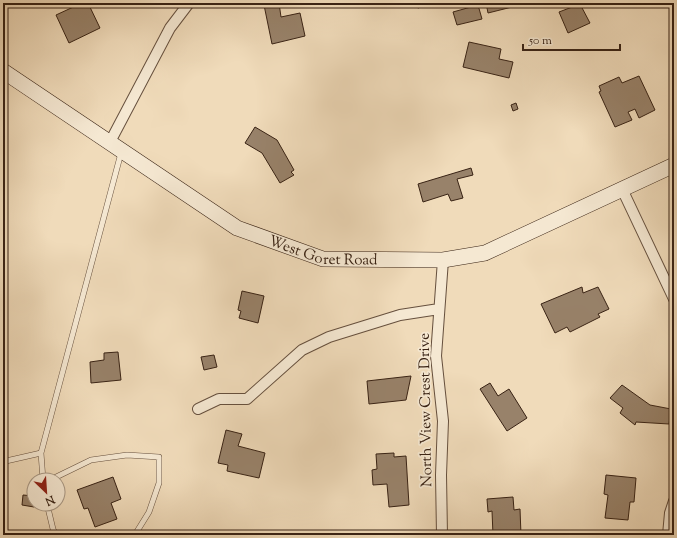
<svg xmlns="http://www.w3.org/2000/svg" width="677" height="538" viewBox="0 0 677 538" font-family="'Sorts Mill Goudy',serif">
  <rect width="100%" height="100%" fill="#f0dbba"/>
  <filter id="stains"><feTurbulence type="fractalNoise" baseFrequency=".005" numOctaves="4"/><feColorMatrix values="0 0 0 0 .2 0 0 0 0 .09 0 0 0 0 .02 0 0 0 .5 -.17"/></filter>
  <radialGradient id="worn" r=".72"><stop offset=".6" stop-color="#630" stop-opacity="0"/><stop offset="1" stop-color="#630" stop-opacity=".3"/></radialGradient>
  <path fill="#98826a" stroke="#382214" d="M82 3H88L100 28 69 43 56 15Z
    M270 3H279L281 17 300 13 305 36 272 44 264 5Z
    M412 3H426L427 5 418 8Z
    M486 3H512V7L488 13Z
    M580 4 590 23 568 33 559 12Z
    M478 5 482 19 457 25 453 12Z
    M469 42 501 49 499 59 513 62 509 78 463 67Z
    M639 76 655 110 639 118 635 109 628 112 632 120 615 127 599 92 601 91 599 86 619 77 622 83Z
    M516 103 518 109 513 111 511 105Z
    M255 127 277 140 294 170 291 172 294 175 280 183 262 153 245 143Z
    M471 168 473 175 457 179 463 198 451 201 448 194 423 202 418 184Z
    M582 287 583 293 598 287 609 309 598 314 600 317 570 332 567 327 555 333 541 304Z
    M242 291 264 296 258 323 239 318 241 311 238 310Z
    M118 352 121 380 91 383 90 362 104 360V353Z
    M214 355 217 367 204 370 201 357Z
    M411 376 406 400 369 404 367 381Z
    M490 383 498 396 509 389 527 418 507 431 480 389Z
    M622 385 650 405 671 409 669 424 636 422 635 425 620 413 623 408 610 398Z
    M226 430 242 434 238 446 265 453 259 478 227 471 228 465 218 463Z
    M394 453V457L406 456 409 505 389 507 387 484 373 485 372 470 377 469 376 454Z
    M606 475 636 478 634 502H630L628 520 605 518 608 495 604 494Z
    M113 477 121 499 111 503 117 519 95 527 88 508 84 509 77 490Z
    M23 495 34 496V507L22 505Z
    M513 497 514 510 520 509 521 535H493L492 511 488 512 487 499Z"/>
  <g fill="none" stroke-linecap="round" stroke-linejoin="round">
    <defs>
      <path id="lane" d="M41 453 43 480
        M3 463 6 461 41 453 121 153
        M50 480 91 460 127 455 159 457V483L149 512 136 533 131 535
        M47 504 53 529 56 535"/>
      <path id="street" d="M110 142 170 28 189 3
        M622 189 674 299
        M198 409 219 399H247L302 350 329 337 400 315 439 309
        M442 535 441 475 443 421 436 356 443 260
        M668 535 670 513 674 501"/>
      <g id="secondary">
        <path id="s1" d="M3 71 237 228 323 259 443 260 485 253 674 165"/>
      </g>
    </defs>
    <use href="#lane" stroke="#66503e" stroke-width="6"/>
    <use href="#street" stroke="#66503e" stroke-width="12"/>
    <use href="#secondary" stroke="#382214" stroke-width="16"/>
    <use href="#lane" stroke="#f5e8d2" stroke-width="5"/>
    <use href="#street" stroke="#f5e8d2" stroke-width="10"/>
    <use href="#secondary" stroke="#f5e8d2" stroke-width="15"/>
  </g>
  <g text-anchor="middle" stroke-width="3.5" stroke-linejoin="round" paint-order="stroke">
    <g font-size="15" fill="#382214" stroke="#f5e8d2">
      <text dy="5" stroke="none"><textPath href="#s1" startOffset="372">West Goret Road</textPath></text>
      <text transform="translate(425 410) rotate(-91)" y="5">North View Crest Drive</text>
    </g>
  </g>
  <rect width="677" height="538" fill="none" stroke="#f0dbba" stroke-width="16"/>
  <rect x="4" y="4" width="669" height="530" fill="none" stroke="#382214" stroke-width="2"/>
  <rect x="8" y="8" width="661" height="522" fill="none" stroke="#382214"/>
  <g transform="translate(46 492) rotate(155)"><circle r="19" fill="#f5e8d2" stroke="#a99986"/>
  <path d="M0-3L7 15L0 10L-7 15Z" fill="#8f2418"/>
  <text y="-6" font-size="11" font-weight="bold" text-anchor="middle" fill="#382214">N</text>
  </g>
  <path d="M523 44v6h97v-6" fill="none" stroke="#382214" stroke-width="2"/>
  <text x="529" y="44" font-size="12" fill="#382214" stroke="#f5e8d2" stroke-width="3" paint-order="stroke">50 m</text>
  <rect width="100%" height="100%" filter="url(#stains)"/>
  <rect width="100%" height="100%" fill="url(#worn)"/>
</svg>
